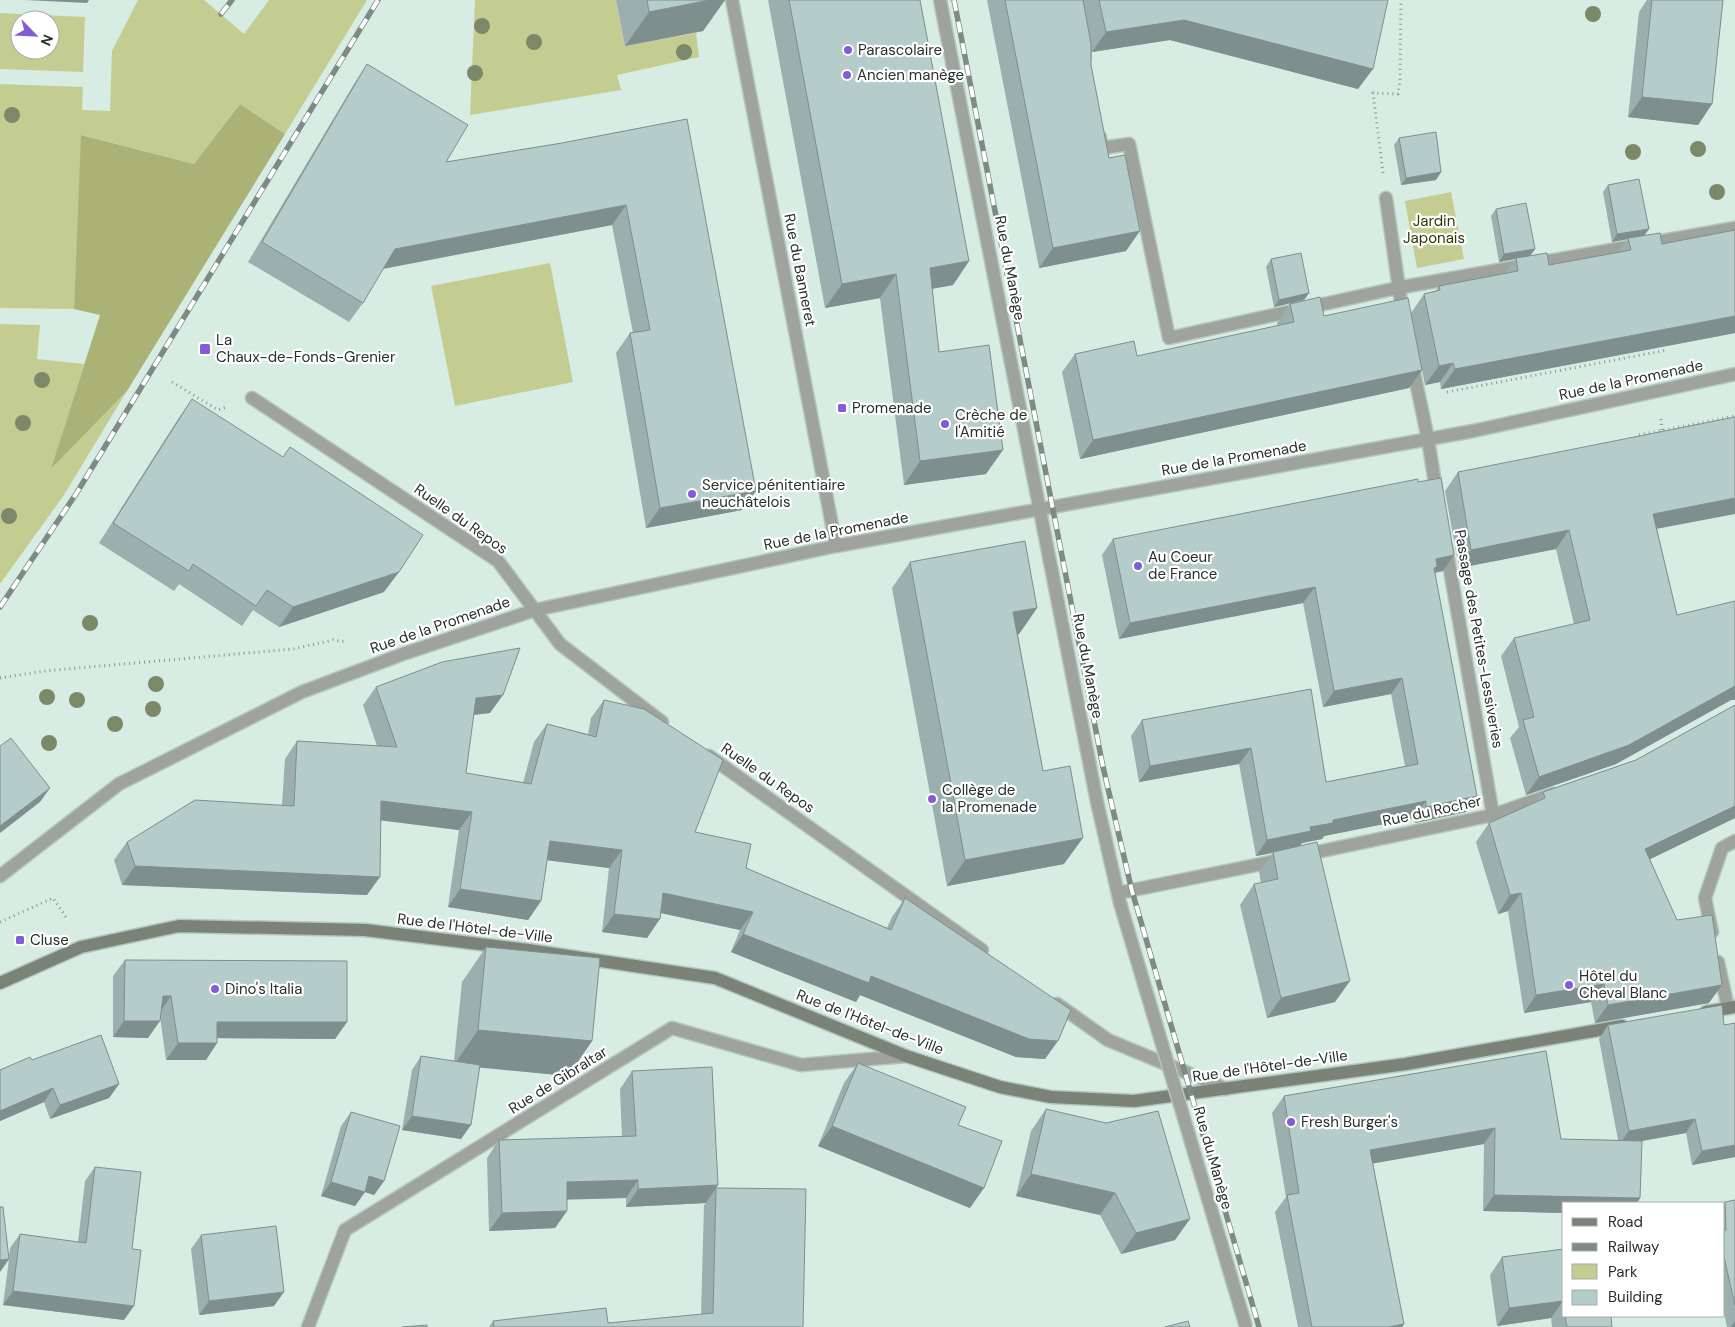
<svg xmlns="http://www.w3.org/2000/svg" width="1735" height="1327" viewBox="0 0 1735 1327" font-family="'DM Sans',sans-serif">
  <rect width="100%" height="100%" fill="#d7ece2"/>
  <path fill="#c4cd91" fill-rule="evenodd" d="M0 0V13L85 17 83 72 0 69ZM20 20H50V50H20Z
    M138 0H204L244 34 269 0H367L285 134 240 104 194 164 82 135 74 309 0 308V84L83 87 82 110 110 111 112 51Z
    M475 0H616L625 46 696 33 699 57 617 75 621 90 470 115Z
    M1451 192 1464 259 1417 268 1405 201Z
    M550 263 573 382 455 406 431 286Z
    M0 324 40 325 37 359 84 364 52 468 127 391 64 495 0 584Z"/>
  <path fill="#aab375" d="M240 104 285 134 127 391 51 469 100 315 74 309 81 135 194 164Z"/>
  <g fill="none" stroke-linecap="round" stroke-linejoin="round">
    <defs>
      <path id="service" d="M1100 137 1102 148 1129 144 1169 338 1397 288 1735 228
        M1386 198 1403 316
        M1412 363 1428 439"/>
      <path id="minor" d="M732 0 836 546
        M940 0 1097 802 1120 903
        M252 398 498 561 560 644 662 722
        M1428 439 1437 496
        M1446 547 1493 815
        M709 756 982 950
        M1303 855 1493 815 1553 794
        M0 876 119 784 302 692 403 654 535 610 836 546 1473 431 1735 374
        M1118 893 1281 860
        M1712 932 1705 898 1722 848 1735 841
        M1718 962 1728 1008
        M1057 1004 1108 1040 1226 1089
        M308 1327 345 1230 672 1028 801 1065 906 1056"/>
      <path id="secondary" d="M0 983 81 947 179 926 365 930 528 950 715 978 906 1056 1000 1087 1051 1097 1134 1101 1406 1064 1622 1026
        M1706 1012 1735 1007"/>
    </defs>
    <use href="#service" stroke="#b4c6be" stroke-width="15"/>
    <use href="#minor" stroke="#b4c6be" stroke-width="15"/>
    <use href="#secondary" stroke="#b4c6be" stroke-width="15"/>
    <path stroke="#899992" stroke-width="3" stroke-dasharray="1 4" stroke-linecap="butt" d="M1383 173 1373 93 1398 94 1400 80 1401 0
      M172 382 218 410 226 407
      M1447 392 1667 350
      M1661 419 1662 430
      M1639 435 1735 416
      M0 678 44 671 293 649 333 640 347 642
      M0 922 53 898 68 920"/>
    <use href="#service" stroke="#9ea39d" stroke-width="12"/>
    <use href="#minor" stroke="#9ea39d" stroke-width="12"/>
    <use href="#secondary" stroke="#7b8379" stroke-width="12"/>
    <defs>
      <path id="rail" d="M954 0 1103 767 1132 891 1259 1327
        M221 14 232 0
        M0 607 76 494 378 0"/>
    </defs>
    <use href="#rail" stroke="#7d8b85" stroke-width="5.5"/>
    <use href="#rail" stroke="#fff" stroke-width="4" stroke-dasharray="11" stroke-linecap="butt"/>
    <defs>
      <path id="minor-bridge" d="M1120 903 1246 1327"/>
    </defs>
    <use href="#minor-bridge" stroke="#b4c6be" stroke-width="15" stroke-linecap="butt"/>
    <use href="#minor-bridge" stroke="#9ea39d" stroke-width="12"/>
  </g>
  <g fill="#7c8868">
    <circle cx="1593" cy="14" r="8"/>
    <circle cx="482" cy="26" r="8"/>
    <circle cx="534" cy="42" r="8"/>
    <circle cx="684" cy="52" r="8"/>
    <circle cx="475" cy="73" r="8"/>
    <circle cx="12" cy="115" r="8"/>
    <circle cx="1698" cy="149" r="8"/>
    <circle cx="1633" cy="152" r="8"/>
    <circle cx="1717" cy="192" r="8"/>
    <circle cx="42" cy="380" r="8"/>
    <circle cx="23" cy="423" r="8"/>
    <circle cx="9" cy="516" r="8"/>
    <circle cx="90" cy="623" r="8"/>
    <circle cx="156" cy="684" r="8"/>
    <circle cx="47" cy="697" r="8"/>
    <circle cx="77" cy="700" r="8"/>
    <circle cx="153" cy="709" r="8"/>
    <circle cx="115" cy="724" r="8"/>
    <circle cx="49" cy="743" r="8"/>
  </g>
  <path fill="#9bafae" d="M616 0H725L703 31 625 46Z
    M768 0H920L969 261 953 285 932 289 939 352 986 474 904 485 880 298 825 308Z
    M987 0H1388L1358 89 1170 40 1092 52 1091 65 1126 251 1039 268Z
    M1647 0H1723L1712 104 1698 125 1628 117 1639 12Z
    M367 64 446 162 562 143 687 119 742 510 646 528 616 353 630 333H633L612 225 383 269 363 303 349 322 248 262 354 84Z
    M1399 138 1441 172 1436 180 1401 185 1394 145Z
    M1608 185 1644 236 1662 244 1735 230V333L1441 389 1440 382 1425 385 1422 370 1409 388 1080 459 1062 372 1075 354 1137 356 1278 326 1277 323 1290 304 1324 316 1411 313 1424 294 1436 291 1439 286 1505 274 1515 259 1499 262 1491 216 1496 209 1535 249 1530 256 1549 265 1619 252 1628 239 1612 242 1603 192Z
    M1271 259 1309 293 1304 300 1274 307 1266 267Z
    M192 399 384 592 279 627 253 610 242 626 179 584 174 591 99 543 178 419Z
    M1458 472 1657 529 1677 615 1731 700 1616 764 1526 795 1510 738 1519 727 1501 656 1514 638 1574 624 1556 549 1459 568 1445 491Z
    M1113 539 1443 571 1435 573 1477 796 1466 812 1415 823 1414 818 1324 836 1322 839 1302 843 1300 846 1335 1002 1267 1018 1240 905 1254 884 1261 883 1259 872 1273 853 1256 856 1239 764 1139 782 1131 736 1142 720 1311 689 1326 782 1405 766 1391 694 1323 707 1303 603 1119 639 1102 555Z
    M910 562 1037 608 1019 634 1018 635 1043 771 1064 864 947 886 892 588Z
    M376 687 490 713 473 715 466 773 523 783 534 742 547 724 588 734 591 718 604 700 695 832 746 868 887 928 892 917 905 898 1045 1059 1016 1057 860 995 856 1002 731 952 740 930 661 913 647 938 602 932 609 868 547 860 541 901 528 920 448 907 459 830 381 820 367 895 122 885 114 860 127 842 282 805 285 759 297 741 377 746 363 705Z
    M1735 705V818L1650 859 1709 1003 1595 1023 1591 1002 1524 1013 1508 911 1498 914 1476 842 1489 823 1536 802 1543 792 1636 760Z
    M486 947 592 1041 568 1076 480 1067 461 1139 402 1130 412 1070 421 1056 454 1061 462 982Z
    M125 960 347 1022 335 1039 217 1038V1043L206 1060H166L160 1016 148 1038 113 1037V976Z
    M1735 1023V1157L1692 1165 1686 1133 1642 1141 1640 1198 1637 1203H1564V1213L1483 1211 1484 1144 1373 1163 1404 1324 1402 1327H1298L1275 1212 1286 1197 1272 1113 1284 1096 1546 1051 1561 1139 1618 1140 1599 1039 1608 1025H1724Z
    M32 1060 119 1084 109 1098 50 1119 44 1102 0 1121V1070Z
    M858 1063 958 1125 970 1208 818 1146 844 1083Z
    M632 1071 718 1185 716 1188 803 1327H489L493 1321 608 1323 701 1315 704 1205 706 1203 626 1207V1198L567 1199V1211L555 1228 489 1231 487 1158 499 1140 622 1137 620 1089Z
    M1046 1109 1175 1240 1121 1254 1100 1215 1016 1196 1031 1131Z
    M351 1112 384 1181 374 1195 365 1192 355 1206 321 1196 341 1126Z
    M95 1167 124 1320 3 1305 9 1259 0 1272 9 1258 10 1248 20 1234 78 1242 85 1181Z
    M1735 1200V1327H1727L1724 1313V1203L1725 1202Z
    M201 1235 274 1306 199 1315 191 1249Z
    M1564 1249V1316H1611L1612 1327H1552L1551 1318 1497 1326 1490 1275 1502 1257Z"/>
  <path fill="#7e8f8d" d="M25 0H89L87 3Z
    M710 0H725L703 31 625 46 649 12Z
    M1184 20 1373 69 1358 89 1170 40 1092 52 1106 32Z
    M1642 97 1712 104 1698 125 1628 117Z
    M1441 172 1436 180 1401 185 1406 178Z
    M626 205 612 225 381 269 395 249Z
    M1649 229 1644 236 1612 242 1617 234Z
    M1140 231 1126 251 1039 268 1053 248Z
    M1535 249 1530 256 1499 262 1504 254Z
    M969 261 953 285 913 292 930 268Z
    M896 274 880 298 825 308 842 284Z
    M1309 293 1304 300 1274 307 1279 300Z
    M1735 316V333L1441 389 1455 369Z
    M1453 363 1440 382 1425 385 1439 366Z
    M1422 370 1409 388 1080 459 1093 440Z
    M1003 450 986 474 904 485 920 461Z
    M756 491 742 510 646 528 660 508Z
    M1735 498V514L1640 532 1653 514Z
    M1569 530 1556 549 1459 568 1471 550Z
    M1454 555 1443 571 1432 573 1436 559Z
    M399 572 384 592 279 627 293 607Z
    M1315 587 1303 603 1119 639 1130 623Z
    M1037 608 1019 634 995 638 1013 612Z
    M1402 678 1391 694 1323 707 1334 691Z
    M1735 686V700H1731L1616 764 1526 795 1539 777Z
    M503 695 490 713 463 716 476 698Z
    M1251 748 1239 764 1139 782 1150 766Z
    M50 788 40 802 0 833V826Z
    M1477 796 1466 812 1415 823 1426 807Z
    M381 801 472 812 459 830 369 819Z
    M1426 801 1414 818 1324 836 1322 839 1302 843 1299 847 1256 856 1267 840 1333 820Z
    M1735 806V818L1632 868 1645 849Z
    M1083 838 1064 864 947 886 965 860Z
    M550 841 622 850 609 868 537 859Z
    M135 866 380 877 367 895 122 885Z
    M460 889 541 901 528 920 448 907Z
    M663 893 753 912 740 930 651 911Z
    M1521 893 1508 911 1498 914 1510 895Z
    M614 914 660 919 647 938 602 932Z
    M743 934 871 976 1058 1041 1045 1059 1016 1057 860 995 856 1002 731 952Z
    M1350 981 1335 1002 1267 1018 1281 998Z
    M1604 984 1591 1002 1524 1013 1536 995Z
    M1722 985 1709 1003 1595 1023 1608 1005Z
    M163 996H171L160 1012Z
    M124 1021H160L148 1038 113 1037Z
    M217 1022H347L335 1039 206 1038Z
    M478 1030 592 1041 568 1076 454 1065Z
    M178 1043H217L206 1060H166Z
    M119 1084 109 1098 50 1119 60 1105Z
    M53 1088 44 1102 0 1121V1111Z
    M412 1116 471 1125 461 1139 402 1130Z
    M1695 1119 1686 1133 1619 1145 1629 1131Z
    M832 1126 984 1188 970 1208 818 1146Z
    M1495 1128 1484 1144 1359 1166 1370 1150Z
    M1735 1145V1157L1692 1165 1702 1151Z
    M1031 1174 1115 1193 1100 1215 1016 1196Z
    M369 1176 384 1181 374 1195 365 1192 355 1206 321 1196 331 1182Z
    M638 1180 626 1198 554 1200 567 1182Z
    M718 1185 706 1203 626 1207 638 1189Z
    M1494 1195 1640 1198 1637 1203H1564V1213L1483 1211Z
    M567 1211 555 1228 489 1231 502 1213Z
    M1190 1219 1175 1240 1121 1254 1136 1233Z
    M9 1259 0 1272V1260Z
    M13 1291 134 1306 124 1320 3 1305Z
    M284 1292 274 1306 199 1315 209 1301Z
    M1563 1301 1551 1318 1497 1326 1509 1308Z
    M1735 1321V1327H1731Z
    M1404 1324 1402 1327H1388Z"/>
  <path fill="#b4ccca" stroke="#7e8f8d" d="M647 0H710L649 12Z
    M789 0H920L969 261 930 268 939 352 989 345 1003 450 920 461 896 274 842 284Z
    M1005 0H1083L1091 44V65L1109 158 1125 155 1140 231 1053 248Z
    M1099 0H1388L1373 69 1184 20 1106 32Z
    M1652 0H1723L1712 104 1642 97Z
    M367 64 468 125 446 162 562 143 687 119 756 491 660 508 630 333 650 330 626 205 395 249 363 303 262 242Z
    M1436 132 1441 172 1406 178 1399 138Z
    M1639 179 1649 229 1617 234 1608 185Z
    M1526 203 1535 249 1504 254 1496 209Z
    M1735 230V316L1455 369 1453 363 1439 366 1424 294 1440 290 1439 286 1518 271 1516 258 1547 253 1549 265 1631 250 1628 238 1660 233 1662 244Z
    M1301 253 1309 293 1279 300 1271 259Z
    M1320 297 1324 316 1408 298 1422 370 1093 440 1075 354 1134 341 1137 356 1294 322 1290 304Z
    M192 399 283 457 290 447 423 535 399 572 293 607 267 590 256 606 193 564 189 571 113 523Z
    M1735 417V498L1653 514 1677 615 1735 601V686L1629 745 1539 777 1523 720 1534 717 1514 638 1590 620 1569 530 1471 550 1458 472Z
    M1441 478 1454 555 1436 559 1437 567 1434 568 1477 796 1426 807V801L1333 820V823L1310 827 1311 831 1267 840 1251 748 1150 766 1142 720 1311 689 1326 782 1418 764 1402 678 1334 691 1315 587 1130 623 1113 539 1418 479V482Z
    M1025 541 1037 608 1013 612 1043 771 1070 766 1083 838 965 860 910 562Z
    M520 648 503 695 476 698 466 773 531 784 547 724 596 737 604 700 644 709 723 760 695 832 751 844 746 868 891 930 905 898 1071 1010 1058 1041 1029 1039 871 976 869 983 743 934 753 912 663 893 660 919 614 914 622 850 550 841 541 901 460 889 472 812 381 801 380 877 135 866 127 842 195 800 294 806 297 741 397 747 376 687 442 662Z
    M1735 705V806L1645 849 1677 920 1712 915 1722 985 1608 1005 1604 984 1536 995 1521 893 1510 895 1489 823 1545 798 1543 792 1636 760Z
    M11 738 50 788 0 826V746Z
    M1317 842 1350 981 1281 998 1254 884 1278 879 1273 852Z
    M486 947 600 958 592 1041 478 1030Z
    M125 960 347 961V1022H217V1043H178L171 996H163L160 1021H124Z
    M1722 1005 1724 1025 1735 1023V1145L1702 1151 1695 1119 1629 1131 1608 1025Z
    M101 1035 119 1084 60 1105 53 1088 0 1111V1070L30 1057 32 1060Z
    M1546 1051 1561 1139 1642 1141 1640 1198 1494 1195 1495 1128 1370 1150 1404 1324 1388 1327H1312L1287 1195 1299 1193 1284 1096Z
    M421 1056 480 1065 471 1125 412 1116Z
    M858 1063 966 1107 958 1125 1002 1141 984 1188 832 1126Z
    M712 1067 718 1185 638 1189V1180L567 1182V1211L502 1213 499 1140 636 1136 632 1071Z
    M1046 1109 1106 1123 1158 1111 1190 1219 1136 1233 1115 1193 1031 1174Z
    M351 1112 400 1126 384 1181 369 1176 365 1192 331 1182Z
    M95 1167 141 1172 132 1249 141 1250 134 1306 13 1291 20 1234 86 1243Z
    M716 1188 806 1189 803 1327H494L493 1321 606 1308 608 1323 713 1313Z
    M1735 1200V1305L1724 1257V1231L1726 1230 1725 1202Z
    M0 1207H3L9 1259 0 1260Z
    M276 1226 284 1292 209 1301 201 1235Z
    M1564 1249V1306L1563 1301 1509 1308 1502 1257Z
    M1565 1316H1611L1612 1327H1567Z
    M1188 1321 1190 1327H1165Z
    M427 1325V1327H402Z"/>
  <g fill="#825dd7" stroke="#fff" stroke-width="2">
    <circle cx="848" cy="50" r="5"/>
    <circle cx="847" cy="75" r="5"/>
    <rect x="199" y="343" width="12" height="12" rx="2.5"/>
    <rect x="837" y="403" width="10" height="10" rx="2.5"/>
    <circle cx="945" cy="424" r="5"/>
    <circle cx="692" cy="494" r="5"/>
    <circle cx="1138" cy="566" r="5"/>
    <circle cx="932" cy="799" r="5"/>
    <rect x="15" y="935" width="10" height="10" rx="2.5"/>
    <circle cx="1569" cy="985" r="5"/>
    <circle cx="215" cy="989" r="5"/>
    <circle cx="1291" cy="1122" r="5"/>
  </g>
  <g text-anchor="middle" stroke-width="4.5" stroke-linejoin="round" paint-order="stroke">
    <g font-size="15" fill="#28302d" stroke="#fff" text-anchor="start">
      <text x="858" y="55">Parascolaire</text>
      <text x="857" y="80">Ancien manège</text>
      <text x="216" y="345">La<tspan x="216" dy="17">Chaux-de-Fonds-Grenier</tspan></text>
      <text x="852" y="413">Promenade</text>
      <text x="955" y="420">Crèche de<tspan x="955" dy="17">l'Amitié</tspan></text>
      <text x="702" y="490">Service pénitentiaire<tspan x="702" dy="17">neuchâtelois</tspan></text>
      <text x="1148" y="562">Au Coeur<tspan x="1148" dy="17">de France</tspan></text>
      <text x="942" y="795">Collège de<tspan x="942" dy="17">la Promenade</tspan></text>
      <text x="30" y="945">Cluse</text>
      <text x="1579" y="981">Hôtel du<tspan x="1579" dy="17">Cheval Blanc</tspan></text>
      <text x="225" y="994">Dino's Italia</text>
      <text x="1301" y="1127">Fresh Burger's</text>
    </g>
    <g font-size="15" fill="#313704" stroke="#fff">
      <text x="1434" y="226">Jardin<tspan x="1434" dy="17">Japonais</tspan></text>
    </g>
    <g font-size="15" fill="#28302d" stroke="#fff">
      <text transform="translate(1010 268) rotate(79)" y="5">Rue du Manège</text>
      <text transform="translate(800 270) rotate(79)" y="5">Rue du Banneret</text>
      <text transform="translate(1631 380) rotate(-12)" y="5">Rue de la Promenade</text>
      <text transform="translate(1234 458) rotate(-10)" y="5">Rue de la Promenade</text>
      <text transform="translate(461 519) rotate(35)" y="5">Ruelle du Repos</text>
      <text transform="translate(836 531) rotate(-11)" y="5">Rue de la Promenade</text>
      <text transform="translate(440 625) rotate(-19)" y="5">Rue de la Promenade</text>
      <text transform="translate(1479 639) rotate(80)" y="5">Passage des Petites-Lessiveries</text>
      <text transform="translate(1088 666) rotate(79)" y="5">Rue du Manège</text>
      <text transform="translate(768 778) rotate(35)" y="5">Ruelle du Repos</text>
      <text transform="translate(1432 811) rotate(-12)" y="5">Rue du Rocher</text>
      <text transform="translate(475 928) rotate(7)" y="5">Rue de l'Hôtel-de-Ville</text>
      <text transform="translate(870 1022) rotate(21)" y="5">Rue de l'Hôtel-de-Ville</text>
      <text transform="translate(1270 1066) rotate(-8)" y="5">Rue de l'Hôtel-de-Ville</text>
      <text transform="translate(558 1080) rotate(-32)" y="5">Rue de Gibraltar</text>
      <text transform="translate(1213 1158) rotate(74)" y="5">Rue du Manège</text>
    </g>
  </g>
  <rect x="1562" y="1202" width="162" height="115" fill="#ffffff" stroke="#a9acab"/>
  <rect x="1572" y="1218" width="25" height="8" fill="#7b8379" stroke="#a9acab"/>
  <text x="1608" y="1227" font-size="15" fill="#28302d">Road</text>
  <rect x="1572" y="1243" width="25" height="8" fill="#7d8b85" stroke="#a9acab"/>
  <text x="1608" y="1252" font-size="15" fill="#28302d">Railway</text>
  <rect x="1572" y="1264" width="25" height="15" fill="#c4cd91" stroke="#a9acab"/>
  <text x="1608" y="1277" font-size="15" fill="#28302d">Park</text>
  <rect x="1572" y="1290" width="25" height="15" fill="#b4ccca" stroke="#a9acab"/>
  <text x="1608" y="1302" font-size="15" fill="#28302d">Building</text>
  <g transform="translate(35 35) rotate(114)"><circle r="24" fill="#ffffff" stroke="#a9acab"/>
  <path d="M0-4L9 19L0 12L-9 19Z" fill="#825dd7"/>
  <text y="-8" font-size="14" font-weight="bold" text-anchor="middle" fill="#28302d">N</text>
  </g>
</svg>
